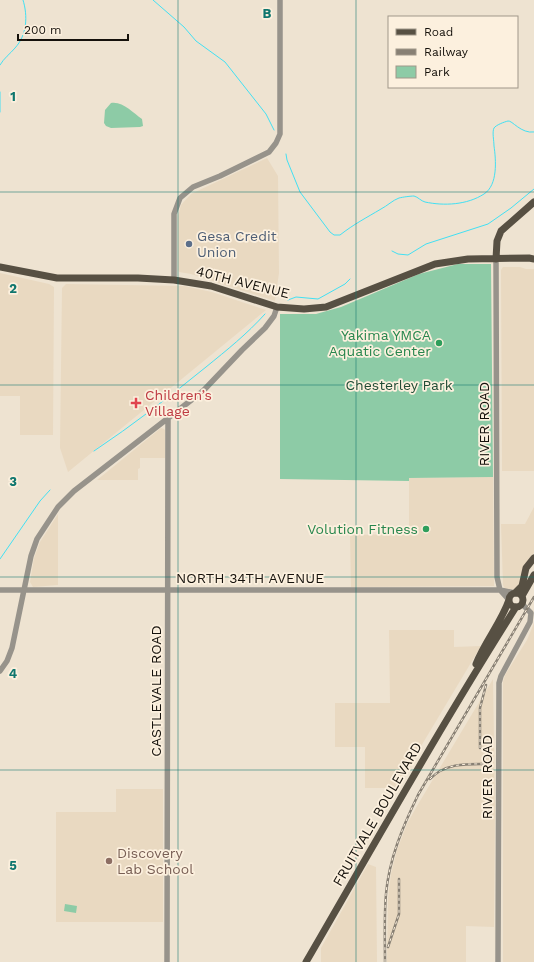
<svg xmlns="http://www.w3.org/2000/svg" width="534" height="962" viewBox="0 0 534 962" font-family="'Work Sans',sans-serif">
  <rect width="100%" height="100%" fill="#eee3d1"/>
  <path fill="#e9d9c1" d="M267 158 278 176 279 273 275 301 191 274 179 272 178 270V216L181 205 191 194Z
    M503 267H520L526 269H534V471H502L501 270Z
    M0 273 49 284 54 287 53 435H20V396H0Z
    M66 284 184 286 212 292 266 310 68 472 60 448 62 288Z
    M161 428 164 429 165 430V458H140V468L138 469V480H97Z
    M493 477 494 586 351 587 350 535 409 534V478Z
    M534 507V553L525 565 519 586 510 591 505 589 503 585 501 524H525Z
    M58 514V585L33 587 30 582 34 558 40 542Z
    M534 623V962H503V682L505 675 527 640Z
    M389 630H454V647L481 646 396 788H365V747H335V703H390Z
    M493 679 495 807 494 927 466 926V962H387L388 898 391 874 397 850 407 824 417 806Z
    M116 789H163V922H56V812H116Z
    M368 864 376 867 377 962H321V948Z"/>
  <path fill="#8dcba6" d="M111 103C123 101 133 113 142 119L143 126 140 127 111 128 106 126 104 123 105 110Z
    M458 264H491L493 477 409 478V481L280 479V314H316L341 307 419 274Z
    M65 904 77 906 76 913 64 911Z"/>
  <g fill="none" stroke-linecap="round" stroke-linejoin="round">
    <path stroke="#42e0f3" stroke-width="1" d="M153 0 184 27 196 41 225 62 266 114 274 130
      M0 65C4 58 10 54 15 48 27 35 28 16 23 0
      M0 92V112
      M286 154 287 160 300 192 330 232 334 235H340C354 224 366 218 381 209 387 206 393 200 399 198 403 197 411 196 414 196 418 197 421 201 425 202 444 206 467 205 484 194 498 185 496 160 494 146 494 141 492 132 494 128 496 125 504 122 508 121 512 120 521 134 534 132
      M392 251 398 254 408 255 426 244 488 224 511 208 534 189
      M288 300 296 297 318 299 345 284 350 279
      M94 451C133 425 169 397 206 367 227 350 247 334 265 314
      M0 559 40 501 50 490"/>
    <path stroke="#97938b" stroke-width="5.5" d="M174 280V214L180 198 193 187 220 176 269 152 276 143 280 134V0
      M0 590H500L497 577 496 259
      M509 600 500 590 515 593
      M0 671 7 661 12 648 31 556 37 539 58 507 74 491 203 391 242 350 265 328 274 316 277 307
      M167 962 168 419
      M498 962 499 683 501 676 530 622 531 613 522 604"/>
    <path stroke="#575043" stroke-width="7" d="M496 259 497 241 501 231 534 202
      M0 267 57 278H138L174 280 211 286 277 307 304 309 326 307 435 264 468 259 529 258 534 259
      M509 600a7 7 0 1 1 14 0a7 7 0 1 1-14 0Z
      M515 593 522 586 526 568 534 558
      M522 596 534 575
      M476 664C485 641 501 623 509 600
      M306 962C375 843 442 724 516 607"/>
    <defs>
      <path id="rail" d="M480 748V708L486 685
        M430 779C446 762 469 764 490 764
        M388 947 399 914V879
        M385 962C385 940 384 916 386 894 389 859 403 826 418 795L534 597"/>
    </defs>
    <use href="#rail" stroke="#888074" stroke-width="2.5"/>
    <use href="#rail" stroke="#fcf0de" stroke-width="1" stroke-dasharray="3" stroke-linecap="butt"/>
  </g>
  <path fill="none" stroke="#0f766e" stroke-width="1" stroke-opacity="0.55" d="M178 0V962M356 0V962M0 192H534M0 385H534M0 577H534M0 770H534"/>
  <circle fill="#5c6f8a" stroke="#fcf0de" stroke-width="1.5" cx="189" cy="244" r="4"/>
  <g fill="#2e9e5b" stroke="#fcf0de" stroke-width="1.5">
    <circle cx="439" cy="343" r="4"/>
    <circle cx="426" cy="529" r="4"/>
  </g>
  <path fill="#e0444e" stroke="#fcf0de" stroke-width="1.5" d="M134 397h4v4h4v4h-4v4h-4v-4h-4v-4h4z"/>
  <circle fill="#8d6e63" stroke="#fcf0de" stroke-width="1.5" cx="109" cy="861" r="4"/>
  <g text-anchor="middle" stroke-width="3.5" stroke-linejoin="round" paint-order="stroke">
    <g font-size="14" fill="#4e5e75" stroke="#fcf0de" text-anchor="start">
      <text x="197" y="241">Gesa Credit<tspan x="197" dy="16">Union</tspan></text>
    </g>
    <g font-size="14" fill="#15110b" stroke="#fcf0de">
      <text transform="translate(243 282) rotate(14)" y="5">40TH AVENUE</text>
      <text transform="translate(484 424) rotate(-90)" y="5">RIVER ROAD</text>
      <text x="250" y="583">NORTH 34TH AVENUE</text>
      <text transform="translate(156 691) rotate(-90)" y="5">CASTLEVALE ROAD</text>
      <text transform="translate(487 777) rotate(-90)" y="5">RIVER ROAD</text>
      <text transform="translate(377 814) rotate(-60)" y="5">FRUITVALE BOULEVARD</text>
    </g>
    <g font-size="14" fill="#27864d" stroke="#fcf0de" text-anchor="end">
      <text x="431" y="340">Yakima YMCA<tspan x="431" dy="16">Aquatic Center</tspan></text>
      <text x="418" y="534">Volution Fitness</text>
    </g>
    <g font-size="14" fill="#214c35" stroke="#fcf0de">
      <text x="399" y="390">Chesterley Park</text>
    </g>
    <g font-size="14" fill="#be3a42" stroke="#fcf0de" text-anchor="start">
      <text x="145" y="400">Children’s<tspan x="145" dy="16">Village</tspan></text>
    </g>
    <g font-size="14" fill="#785e54" stroke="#fcf0de" text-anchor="start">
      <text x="117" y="858">Discovery<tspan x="117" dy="16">Lab School</tspan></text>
    </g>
  </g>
  <g font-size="13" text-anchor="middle" font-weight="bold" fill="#0f766e" stroke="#fcf0de" stroke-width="3.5" stroke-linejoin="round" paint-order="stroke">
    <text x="267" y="18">B</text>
    <text x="13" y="101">1</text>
    <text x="13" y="293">2</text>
    <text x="13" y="486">3</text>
    <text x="13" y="678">4</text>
    <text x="13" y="870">5</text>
  </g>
  <rect x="388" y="16" width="130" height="72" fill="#fcf0de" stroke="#a0978a"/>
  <rect x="396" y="29" width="20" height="6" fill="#575043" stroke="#a0978a"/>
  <text x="424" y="36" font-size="12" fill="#15110b">Road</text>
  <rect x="396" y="49" width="20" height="6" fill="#888074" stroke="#a0978a"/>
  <text x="424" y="56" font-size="12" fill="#15110b">Railway</text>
  <rect x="396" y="66" width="20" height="12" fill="#8dcba6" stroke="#a0978a"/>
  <text x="424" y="76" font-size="12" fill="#15110b">Park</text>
  <path d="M18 34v6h110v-6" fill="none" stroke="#15110b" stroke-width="2"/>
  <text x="24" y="34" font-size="12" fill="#15110b" stroke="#fcf0de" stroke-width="3" paint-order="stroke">200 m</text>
</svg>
